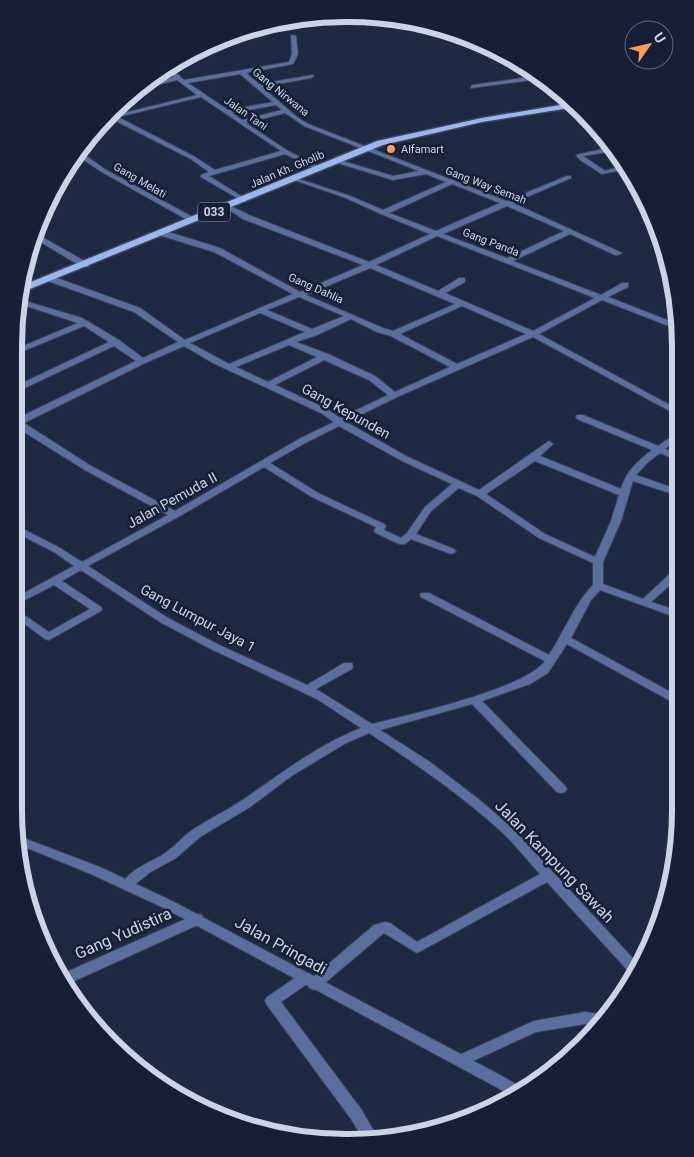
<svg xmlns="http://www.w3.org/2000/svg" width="694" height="1157" viewBox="0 0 694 1157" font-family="Roboto,sans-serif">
  <rect width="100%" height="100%" fill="#1e2a42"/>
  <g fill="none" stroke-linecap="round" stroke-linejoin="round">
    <defs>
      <path id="minor" d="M445 29 490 48 515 61 553 85H549L540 79 471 88V86L473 85 535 76 486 50 445 31Z
        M291 35 296 36 298 54 293 64 246 73 259 84 313 75 314 76 311 78 262 87 297 117 308 124 506 201 567 176H571V178L513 203 622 253 618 255H615L570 234 513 261 601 295 622 283H628V287L608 297 680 325 679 330 602 300 539 334 679 410V416L533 337 397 397 346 422 408 457 479 490 549 441 553 444 540 456 621 489C627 470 637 462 652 450L577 419 576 417 577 415H583L658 446 679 431V438L665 449 679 455V461L660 453 647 463 636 475 679 490V496L633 481 621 521 603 562V584L643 599 675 569 679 568V577L651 602 678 611V618L600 590 591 600 571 638 678 696V705L567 644 548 673 530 684 482 701 565 786 567 789 565 792 561 793 557 792 472 704 380 730 430 762 481 801 513 829 639 965 633 975 631 974 547 882 417 953 384 933 319 988 314 990 309 988 307 984 281 1002 361 1109 378 1138 364 1140 351 1119 267 1005 265 1001 267 997 301 974 306 973 311 974 312 978 374 925 385 922 390 923 417 942 540 874C528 861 517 847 504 834 463 796 416 764 369 733L346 743 293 775 250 807 200 837 176 858 149 873 132 887 128 889 124 887 122 884C131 867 154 862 168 851 176 845 183 837 191 831 208 819 227 811 244 799 282 773 318 745 361 728L317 699 211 649 160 622 81 570 62 581 101 607 102 609 101 611 49 640 45 639 15 617V609L49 632 90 609 54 585 15 605V598L74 566 54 552 15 532V525L60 548 82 562 168 515 85 470 16 427V419L136 361 114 346 16 392V386L109 342 84 326 16 354V349L78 323 17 303 18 299 82 318 119 340 143 358 178 342 134 312 48 281V277H54L140 308 185 340 293 294 214 252 159 235V231H165L220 248 300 292 363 265 243 219 225 207V205H229L249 215 369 262 430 234 381 214 346 198 291 179 296 178 350 196 383 210 446 182 426 174 393 180 334 162V160L336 159 393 176 419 171 304 126 285 113 246 123 288 151 321 168 316 169 285 154 209 176 246 199V201L244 202 201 177V175L209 172 191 159 108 117 197 95 177 80 136 90 142 86 174 77 165 69 169 67 184 80 289 62 292 54ZM240 74 273 102 228 110 188 83ZM201 97 281 151 215 170 195 157 118 117ZM276 105 282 110 242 120 232 113ZM452 184 500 203 436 231 389 213ZM507 206 564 231 507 258 443 234ZM437 236 595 298 533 331 445 293 465 282V278H459L438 291 376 265ZM370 268 455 304 393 331 383 328 306 295ZM299 297 344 316 312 329 267 310ZM462 306 526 334 457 364 400 334ZM260 313 305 332 229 364 190 343ZM351 319 377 332 391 336 450 367 395 392 375 376 328 354 296 342 317 335ZM289 345 317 357 268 382 236 367ZM184 346 213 363 321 413 334 422 299 439 175 511 91 466 24 423 145 363ZM324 360 369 380 388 395 340 418 327 409 275 385ZM339 426 402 461 452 484 425 507 407 533 401 538 384 530 386 526 384 524 318 493 270 463 305 443ZM535 461 619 495 611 521 595 557 545 534 486 494ZM264 467 312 497 376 527 374 531 376 533 399 544H405L411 539 451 554 454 553 456 551 454 549 416 534 431 511 459 488 477 496 539 538 593 563V585C574 605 564 632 549 655L429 593H421L420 595 421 597 545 661C525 689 408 715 372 724L316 689 352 669 353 666 352 663H344L307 685 219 645 168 618 88 566 178 517Z
        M570 104 575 107 586 117 583 116 568 107 567 106Z
        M612 147 620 159 607 152 583 156 605 171 625 165 627 169 602 174 580 160 576 155Z
        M79 151 106 170 198 220 191 222 102 172 76 155Z
        M35 233 88 263 89 265 88 267H82L34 238Z
        M197 914 202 915 203 919 202 923 70 983 67 984 62 974Z
        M585 1012 609 1015 599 1024H585L536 1032 462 1066 457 1064 455 1060 457 1056 534 1021Z"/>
      <path id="tertiary" d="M18 836 100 867 174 902 500 1075 526 1090 513 1096 166 909 91 874 20 845Z"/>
      <path id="primary" d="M572 103 576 107 482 122 383 145 20 293 21 286 377 141 482 118Z"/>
    </defs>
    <use href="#minor" stroke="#3a455c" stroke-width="2"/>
    <use href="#tertiary" stroke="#3a455c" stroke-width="2"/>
    <use href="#primary" stroke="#3a455c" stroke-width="3"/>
    <use href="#minor" fill="#596f9e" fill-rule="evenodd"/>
    <use href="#tertiary" fill="#596f9e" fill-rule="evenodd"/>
    <use href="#primary" fill="#9ab6ef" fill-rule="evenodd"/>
  </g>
  <circle fill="#fd9c57" stroke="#152037" stroke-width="2" cx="391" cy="149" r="5"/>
  <g text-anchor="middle" stroke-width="5" stroke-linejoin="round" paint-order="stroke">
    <g font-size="11" fill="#cbd4e4" stroke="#152037">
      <text transform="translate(281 92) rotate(39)" y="4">Gang Nirwana</text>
      <text transform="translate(246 113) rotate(35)" y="4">Jalan Tani</text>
      <text transform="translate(287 169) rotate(-23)" y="4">Jalan Kh. Gholib</text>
      <text transform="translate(140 180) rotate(30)" y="4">Gang Melati</text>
      <text transform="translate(486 185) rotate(21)" y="4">Gang Way Semah</text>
      <text transform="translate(491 242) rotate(21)" y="4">Gang Panda</text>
      <text transform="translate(316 288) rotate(24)" y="4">Gang Dahlia</text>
    </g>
    <g font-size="11" fill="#cbd4e4" stroke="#152037" text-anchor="start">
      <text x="401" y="153">Alfamart</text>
    </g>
    <rect fill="#152037" stroke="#949eb0" stroke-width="1" x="198" y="202.5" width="32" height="19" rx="4"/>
    <g font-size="12" font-weight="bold" fill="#cbd4e4">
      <text x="214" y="216">033</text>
    </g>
    <g font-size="14" fill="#cbd4e4" stroke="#152037">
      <text transform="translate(346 411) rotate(29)" y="5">Gang Kepunden</text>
      <text transform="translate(172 500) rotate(-29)" y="5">Jalan Pemuda II</text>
      <text transform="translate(198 618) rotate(28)" y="5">Gang Lumpur Jaya 1</text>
    </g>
    <g font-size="16" fill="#cbd4e4" stroke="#152037">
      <text transform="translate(555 861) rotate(46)" y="6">Jalan Kampung Sawah</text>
      <text transform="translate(123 933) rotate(-24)" y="6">Gang Yudistira</text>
      <text transform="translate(281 945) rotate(29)" y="6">Jalan Pringadi</text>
    </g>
  </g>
  <path d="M0 0H694V1157H0ZM346 22H348A324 324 0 0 1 672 346V810A324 324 0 0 1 348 1134H346A324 324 0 0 1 22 810V346A324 324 0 0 1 346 22Z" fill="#152037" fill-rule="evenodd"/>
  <path fill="none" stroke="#cbd4e4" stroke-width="6" d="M346 22H348A324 324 0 0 1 672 346V810A324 324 0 0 1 348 1134H346A324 324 0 0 1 22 810V346A324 324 0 0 1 346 22Z"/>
  <g transform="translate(649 45) rotate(56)"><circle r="24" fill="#152037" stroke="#5e687c"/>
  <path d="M0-4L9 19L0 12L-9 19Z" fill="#fd9c57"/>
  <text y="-8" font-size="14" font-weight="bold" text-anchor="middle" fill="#cbd4e4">U</text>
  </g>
</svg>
